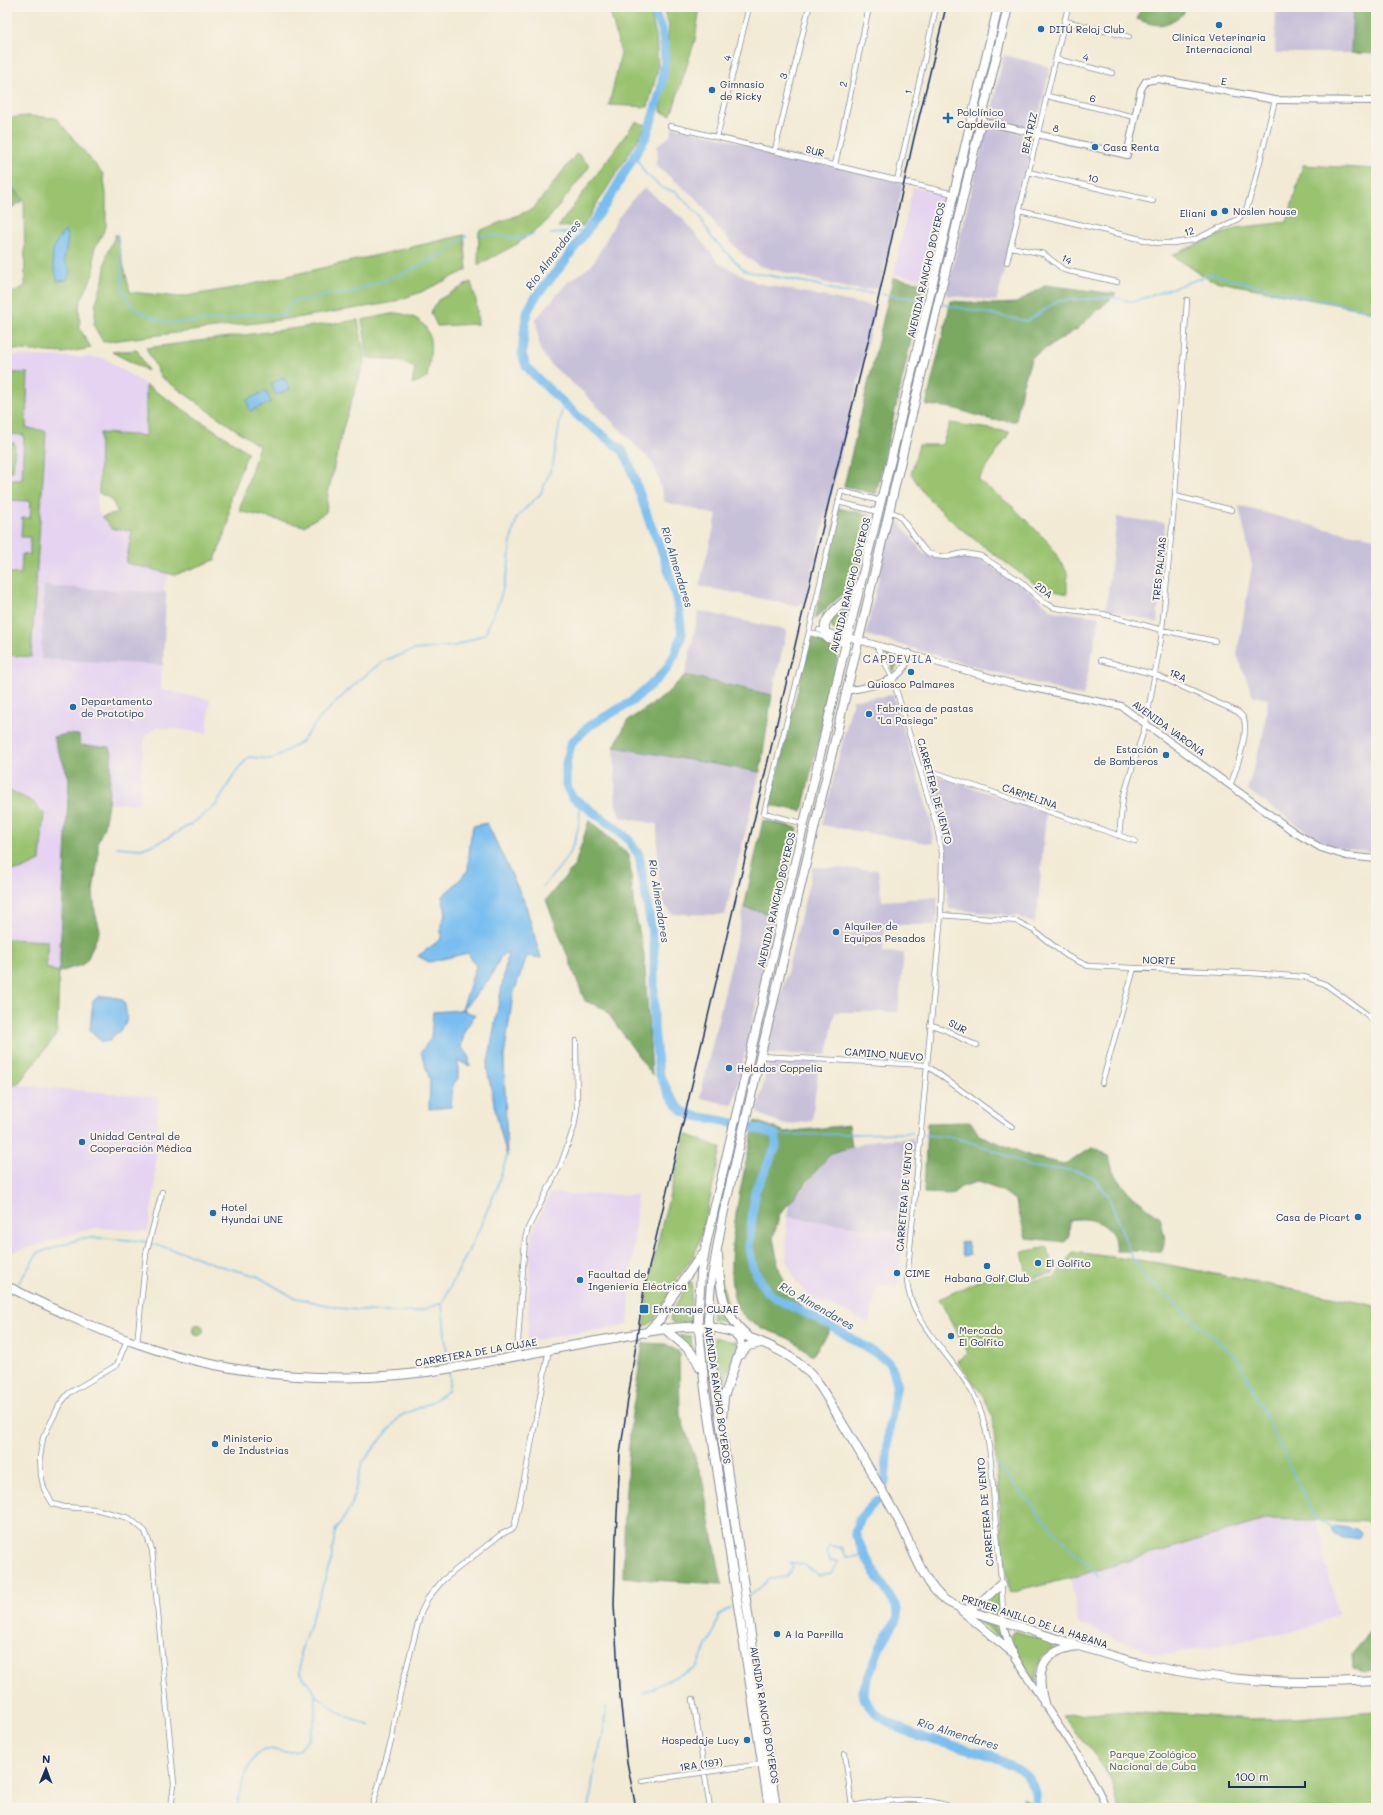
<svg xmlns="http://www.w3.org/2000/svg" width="1383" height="1815" viewBox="0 0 1383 1815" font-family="Mali,sans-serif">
  <rect width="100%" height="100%" fill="#f7f3e8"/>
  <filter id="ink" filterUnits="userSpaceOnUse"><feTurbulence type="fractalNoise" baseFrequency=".025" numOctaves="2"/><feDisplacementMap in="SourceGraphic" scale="8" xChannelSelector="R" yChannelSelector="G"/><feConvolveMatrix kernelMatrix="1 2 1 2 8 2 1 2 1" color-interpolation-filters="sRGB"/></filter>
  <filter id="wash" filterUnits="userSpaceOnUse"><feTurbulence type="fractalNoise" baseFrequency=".012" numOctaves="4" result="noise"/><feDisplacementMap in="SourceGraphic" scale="16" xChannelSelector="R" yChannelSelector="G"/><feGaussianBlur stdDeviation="0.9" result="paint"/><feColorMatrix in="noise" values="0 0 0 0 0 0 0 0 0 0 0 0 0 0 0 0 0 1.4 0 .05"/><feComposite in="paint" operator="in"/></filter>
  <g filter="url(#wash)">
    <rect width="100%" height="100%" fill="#f2ead4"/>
    <path fill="#e5d3f1" d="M913 187 944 195 924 280 894 274Z
      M7 355 104 358 146 385V436L100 434 97 511 112 529 132 530 126 563 169 573 163 587 166 593 161 690 210 699 207 733 157 727 145 736 139 803 108 804 104 827 98 841V858L93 892 95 912 100 930 88 958 82 965 59 972 57 1034 17 1085 158 1097 155 1187 148 1231 94 1228 7 1254Z
      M550 1194 637 1195 628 1325 527 1341 531 1236Z
      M787 1217 904 1233 898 1285 876 1287 869 1323 810 1297 796 1282 786 1257Z
      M1268 1519 1316 1520 1338 1615 1303 1629 1160 1656 1078 1623 1071 1578Z"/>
    <path fill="#c7c0d9" d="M1276 7H1353L1351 53H1275Z
      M1004 55 1050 67 1036 129 990 118Z
      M987 125 1034 137 999 293 996 301 946 295Z
      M673 126 903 183 880 287 864 290 847 288 759 266 741 253 718 228 697 199 655 165 658 158 657 146 670 136Z
      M645 188 684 220 719 263 757 283 876 307 805 602 798 606 699 586 717 515 665 502 654 464 583 392 551 365 540 350 536 319 567 283 592 265 618 218 631 201Z
      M1239 506 1325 529 1376 538V853L1327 846 1247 790 1263 735 1268 699 1253 696 1237 655 1252 566Z
      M893 514 924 554 974 557 1021 584 1053 611 1100 617 1083 697 866 635Z
      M1117 517 1165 523 1157 623 1106 609Z
      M44 586 166 593 163 665 41 659Z
      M699 611 787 630 772 695 685 675Z
      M893 695 931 821 933 844 822 825 853 700Z
      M614 747 760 772 725 915 672 914 659 898 657 824 620 817 616 805Z
      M927 772 1046 813 1038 907 1034 924 1018 916 949 909 944 846Z
      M813 867 878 870 882 901 938 897 936 925H884L883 952 904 953 898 1012H835L827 1055 767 1053Z
      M744 908 777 915 733 1105 700 1098Z
      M819 1062 812 1121 785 1125 757 1113 768 1063Z
      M914 1138 904 1233 787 1217 790 1201 802 1190 831 1153 877 1140Z"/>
    <path fill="#9ac370" stroke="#5a7967" d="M609 7H649L656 35 658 68 648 107 609 105 621 54Z
      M662 7H700L695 40 671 115 661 112 669 25Z
      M28 116 56 118 103 174 106 193V227L94 250V272L79 305 80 329 91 348 63 353 7 349V296L25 286 24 200 7 180V118Z
      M635 122 647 125 583 226 558 227Z
      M577 153 590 166 546 222 517 244 478 265 479 231 533 209Z
      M1303 165 1376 169V312L1210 280 1172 255 1236 228 1287 222Z
      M116 234 130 292 180 297 240 287 464 235 467 270 421 292 390 303 295 318 103 342 94 326 96 302 103 281 107 254Z
      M471 282 476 300 478 324 437 326 431 312 438 300Z
      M396 313C438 318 432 346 427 378L412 384 415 368C399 359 386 359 368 358L362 320Z
      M358 320 365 359 343 428 328 493 326 512 304 526 239 511 259 446 161 377 146 348Z
      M137 350 148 371 112 352Z
      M7 373H28L26 428 46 431 31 657 7 655V573L21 574 22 554 30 555V537H21L22 518H30L31 501 7 500V480H22L24 435 7 434Z
      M146 385 248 452 230 498 228 525 215 560 175 575 126 563 132 530 112 529 102 517 118 513 111 499 99 493 100 433 146 436Z
      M950 423 1010 432 978 480 1013 507 1049 543 1067 572V594L1039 587 979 543 953 522 927 497 911 474 919 445H942Z
      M7 443H15L13 471H7Z
      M847 608 850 613 846 630 842 632 833 629 831 622C834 616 840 610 847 608Z
      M886 651 903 655 893 672Z
      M7 789 33 802 44 813 40 861 20 870H7Z
      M7 939 48 941 46 968 59 972 57 1034 17 1085 7 1084Z
      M686 1134 721 1148 704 1227 694 1256 678 1277 654 1321 644 1327 649 1282 662 1224Z
      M1048 1247 1053 1273 1028 1279 1022 1252Z
      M1074 1252 1159 1263 1376 1306V1522L1268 1519 1071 1578 1010 1593 1002 1546 993 1418 984 1397 957 1361 968 1353 939 1299 987 1277 1021 1275 1029 1281 1056 1277 1062 1265Z
      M717 1266 734 1325 712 1319Z
      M690 1281 692 1282 690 1322 673 1323 670 1320 672 1311Z
      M192.5 1330a5.5 5.5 0 1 1 11 0a5.5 5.5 0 1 1-11 0Z
      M679 1336H691L692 1349Z
      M714 1337 738 1343 721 1392 719 1393Z
      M998 1592 1001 1617 990 1614 986 1607V1602Z
      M973 1617 993 1622 1001 1639Z
      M1015 1631 1061 1645C1039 1655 1036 1664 1035 1687L1010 1640 1012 1633Z
      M1126 1711 1253 1719 1295 1718 1376 1712V1808H1118C1115 1771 1084 1743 1061 1716Z
      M892 1802H920L946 1808H894L888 1806Z"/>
    <path fill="#7ba962" stroke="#4b6c60" d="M1139 7H1184V13C1166 27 1158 28 1137 19L1140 10Z
      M1353 7H1376V54L1351 53Z
      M7 180 24 200 7 211Z
      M893 278 924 283 876 494 844 486Z
      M1046 285 1116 294 1077 329 1032 357 1022 387 1016 421 992 420 953 408 926 405 951 301 994 304 1016 303Z
      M838 508 870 515 857 581 815 619Z
      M811 637 840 646 802 811 770 805Z
      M685 675 772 695 760 772 614 747 627 721 663 697Z
      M67 734 79 735 80 745 110 747 112 753 108 804 104 827 98 841V858L93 892 95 912 100 930 88 958 82 965 59 972 69 778 53 737Z
      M589 820 629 855 634 908 644 954 652 1075 605 1009 585 1001 546 900 575 865Z
      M763 820 798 828 777 915 744 908Z
      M755 1121 786 1132 849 1125 852 1147 831 1153 780 1214 773 1238 779 1269 787 1287 789 1295 830 1331 812 1356C804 1348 795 1341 785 1337 769 1330 754 1328 742 1314 714 1281 747 1163 755 1121Z
      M971 1122 979 1135 1033 1157 1064 1164 1094 1147 1109 1157 1113 1172 1131 1195 1160 1217 1165 1239 1162 1251H1116C1115 1246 1115 1239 1113 1235 1104 1220 1086 1217 1070 1220L1069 1236 1065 1242 1026 1238 1016 1202 1000 1190 977 1182 961 1187 952 1194 924 1193 927 1123Z
      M643 1343 666 1344 679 1352 680 1415 702 1478 722 1584 651 1580 623 1577 625 1504 631 1420Z
      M1376 1625V1671L1364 1672 1353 1668 1352 1654Z
      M1022 1797 1038 1808H1023Z"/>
    <path fill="#79bef0" stroke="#4a76a7" d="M65 231 68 238 64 260 70 270 67 280 58 281C51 260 48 248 65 231Z
      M284 377 290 389 276 395 271 384Z
      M266 391 271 402 250 411 247 400Z
      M487 823 525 903 541 958 527 956 513 995 504 1057 507 1157 496 1113 487 1068 508 952 501 956 491 977 463 1010 475 1015 465 1030 461 1047 468 1054 470 1066 458 1061V1079L453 1084 451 1107 429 1109 430 1080 421 1052 431 1038 433 1012 462 1010 476 966 468 953 429 962 418 956 441 939V924L446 913 442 896 456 884 468 870 470 842 473 826Z
      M104 996 119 998 124 1001C126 1011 130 1022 121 1030 116 1034 113 1035 110 1041L102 1042 90 1030 93 1001 98 997Z
      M967 1241 970 1255 963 1256 960 1243Z
      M1335 1526 1357 1530 1361 1533 1359 1537C1351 1540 1335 1539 1330 1530Z"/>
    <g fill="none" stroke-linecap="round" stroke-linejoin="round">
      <path stroke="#79bef0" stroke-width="1.5" d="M635 156 645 173 662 188 676 192 699 215 711 237 745 271 814 284 841 292 873 293
        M551 234 585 231
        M118 235 122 270V289L132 307 156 319 171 323 229 319 248 314 284 315 291 302 351 292 402 274 443 254 466 236
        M481 235 504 236 518 239 534 234
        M882 294 925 300
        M940 304 1027 321 1058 301 1113 297 1133 302 1212 274 1277 291 1362 309 1376 314
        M117 847 142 849 164 840 193 823 216 805 237 770 249 757 272 759 300 743 322 716 356 683 383 661 414 650 455 646 485 634 500 599 508 570 511 540 517 517 541 493 553 464 563 403
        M543 886C568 860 581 841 580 803
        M776 1135 912 1133
        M924 1135 956 1138 986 1147 1032 1167 1077 1171 1093 1177 1108 1195 1132 1257 1146 1279 1168 1297 1238 1359 1311 1510 1319 1520 1333 1528
        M18 1284 38 1253 83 1238H104L142 1241 185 1253 220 1266 257 1276 293 1297 339 1308 379 1312H416L442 1303
        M448 1366 442 1303 477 1234 496 1190 507 1156
        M996 1463 1056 1533 1098 1576
        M750 1596 770 1579 786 1577 793 1569 790 1562 805 1565 819 1576 833 1572 838 1561H829L827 1553 830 1545 841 1548 847 1557 865 1556
        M644 1693 668 1680 696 1668 712 1636 719 1615 730 1608
        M370 1726 340 1713 316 1695 300 1672V1653L331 1561 335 1531 351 1507 362 1463 400 1416 430 1403 448 1391 450 1379 449 1372
        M238 1808C237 1794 250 1752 266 1749 271 1748 277 1751 282 1752 287 1752 292 1752 297 1751L309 1739 315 1718 316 1695
        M589 1808 595 1764 603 1736 606 1707"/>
      <path stroke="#79bef0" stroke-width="9" d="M652 7 662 29 665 58 661 90 647 135 606 204 562 265 536 296 528 310 525 324 522 354 526 366 538 379 579 417 622 450 628 460 651 526 660 546 667 566 678 604 682 634 675 654 666 670 655 681 631 702 589 726 572 742 566 763V785L572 797 613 826 628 839 639 855 654 946V1029L659 1073 670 1096 682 1111 695 1116 724 1121 766 1131 776 1135V1147L755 1191 749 1247 753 1267 767 1292 783 1302 828 1324 887 1360 893 1370 897 1383 889 1431 885 1483
        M877 1500 859 1519 855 1533 865 1556 897 1608 898 1617 880 1647 863 1691C863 1701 869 1706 876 1713 891 1725 910 1734 928 1739 956 1748 1029 1756 1036 1793 1037 1797 1034 1804 1033 1808"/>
    </g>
  </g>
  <g filter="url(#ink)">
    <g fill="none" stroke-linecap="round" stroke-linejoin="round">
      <defs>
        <path id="minor" d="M1065 21 1129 37
          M1056 59 1112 73
          M1047 96 1135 117
          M670 126 954 194
          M717 137 749 7
          M775 150 809 7
          M835 165 869 7
          M1028 172 1153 201
          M897 181 936 7
          M1020 210 1157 243H1173L1194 240 1238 219 1246 210 1254 185 1275 100
          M1011 247 1044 254 1064 270 1117 282
          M1007 262 1068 7
          M1175 496 1232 510
          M838 502 879 512
          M889 511 899 515 923 548 928 553 937 556 947 557 964 553 981 556 1020 581 1043 602 1055 608 1103 614 1162 630 1215 641
          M819 630 848 637
          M809 632 827 638
          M876 645 893 679 937 827 942 853 941 915 907 1280C909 1325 964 1365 979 1407 992 1442 992 1479 995 1515 998 1550 1003 1586 1003 1621
          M1101 660 1156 675 1238 712C1240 714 1243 716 1244 719 1249 735 1236 770 1230 786
          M919 767 1135 841
          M805 824 764 813 809 632 841 491 881 501
          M1119 836 1123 798 1146 723 1161 639 1175 496 1187 300
          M941 915 1016 921 1033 930 1067 956 1088 966 1250 973 1305 977 1325 984 1365 1013 1376 1023
          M930 1025C951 1029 959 1040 977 1045
          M759 1056 926 1065 1012 1127
          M1102 1083 1134 968
          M127 1340 117 1365 69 1393 60 1404 43 1438 40 1457 41 1475 44 1489 53 1504 64 1507 95 1509 129 1518 145 1531 152 1550 174 1784 171 1808
          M137 1344 146 1254 162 1192
          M517 1355 525 1239 528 1228 561 1164 574 1127 577 1109 576 1041
          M693 1699 710 1808
          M845 1754 852 1806
          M642 1781 763 1764
          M882 1802 883 1808
          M372 1808 392 1738 394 1723 401 1689 421 1612 428 1598 443 1580 500 1535 514 1528 528 1461 549 1349
          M840 1808C878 1802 916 1793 954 1808"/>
        <path id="tertiary" d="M981 121 1127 155 1141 89 1146 81 1158 79 1275 100 1376 101
          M848 637 1013 684 1121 706 1294 832 1321 848 1346 856 1376 859
          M846 691C864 687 892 685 904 668 906 664 908 658 909 653
          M1003 1621C1006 1649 1024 1671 1039 1695 1062 1732 1090 1767 1106 1808"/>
        <path id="trunk" d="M846 643 827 638C826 634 824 629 825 625 827 613 851 598 859 587
          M718 1255C720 1287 721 1314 748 1336
          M7 1286C49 1307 92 1328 136 1343 237 1379 348 1386 453 1368 505 1359 556 1348 608 1339 639 1334 679 1324 709 1327 720 1328 731 1332 742 1335 763 1342 785 1351 802 1366 819 1380 829 1402 841 1421 861 1454 881 1488 900 1523 912 1547 924 1585 945 1600 952 1605 959 1607 966 1610 1025 1627 1083 1650 1143 1664 1220 1682 1297 1685 1376 1680
          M664 1328C678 1342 693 1348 700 1368
          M646 1333 660 1319 673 1295 702 1254
          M740 1355 748 1346 761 1343
          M722 1419 724 1397 741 1347 740 1340 734 1333
          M961 1610 1012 1652
          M966 1610 981 1602 1001 1584
          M1044 1703C1035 1671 1042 1650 1078 1646
          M769 1808 705 1390 698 1319 701 1273 707 1240 846 643 889 468 998 7
          M776 1808 711 1357 708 1319 711 1283 723 1215 1008 7"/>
      </defs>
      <use href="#minor" stroke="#868c99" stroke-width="6"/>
      <use href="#tertiary" stroke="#868c99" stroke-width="8"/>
      <use href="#trunk" stroke="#868c99" stroke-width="10"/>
      <use href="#minor" stroke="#fff" stroke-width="4.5"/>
      <use href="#tertiary" stroke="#fff" stroke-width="6"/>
      <use href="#trunk" stroke="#fff" stroke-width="8"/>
      <path stroke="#1b2f5e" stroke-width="1.5" d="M636 1808 627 1762 619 1687 614 1605 616 1535 620 1454 644 1289 832 488 874 318 914 138 946 7"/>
    </g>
  </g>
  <g fill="#1f6fb2" stroke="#f7f3e8" stroke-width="1.5">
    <circle cx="1219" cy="25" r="4"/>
    <circle cx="1041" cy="29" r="4"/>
    <circle cx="712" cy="90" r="4"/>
    <path d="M946 112h4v4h4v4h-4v4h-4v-4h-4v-4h4z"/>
    <circle cx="1095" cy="147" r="4"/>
    <circle cx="1225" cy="211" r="4"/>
    <circle cx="1214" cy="213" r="4"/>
    <circle cx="911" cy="672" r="4"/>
    <circle cx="73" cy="707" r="4"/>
    <circle cx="869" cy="714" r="4"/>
    <circle cx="1166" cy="755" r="4"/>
    <circle cx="836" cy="932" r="4"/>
    <circle cx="729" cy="1068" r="4"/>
    <circle cx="82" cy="1142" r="4"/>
    <circle cx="213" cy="1213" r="4"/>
    <circle cx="1358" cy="1217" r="4"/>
    <circle cx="1038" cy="1263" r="4"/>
    <circle cx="987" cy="1266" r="4"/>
    <circle cx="897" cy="1273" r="4"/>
    <circle cx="580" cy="1280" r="4"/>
    <rect x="639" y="1304" width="10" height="10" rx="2"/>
    <circle cx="951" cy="1336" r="4"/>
    <circle cx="215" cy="1444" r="4"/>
    <circle cx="777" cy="1634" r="4"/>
    <circle cx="747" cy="1740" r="4"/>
  </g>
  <g text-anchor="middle" stroke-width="4" stroke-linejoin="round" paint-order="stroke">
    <g font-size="10" fill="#1b2f5e" stroke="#f7f3e8" text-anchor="start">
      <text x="1049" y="33">DITÚ Reloj Club</text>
      <text x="1219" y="41" text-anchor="middle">Clínica Veterinaria<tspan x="1219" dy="12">Internacional</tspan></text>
      <text x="720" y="88">Gimnasio<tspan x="720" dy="12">de Ricky</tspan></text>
      <text x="957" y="116">Polclínico<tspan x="957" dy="12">Capdevila</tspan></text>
      <text x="1103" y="151">Casa Renta</text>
      <text x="1233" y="215">Noslen house</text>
      <text x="1206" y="217" text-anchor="end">Eliani</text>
      <text x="911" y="688" text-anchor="middle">Quiosco Palmares</text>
      <text x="81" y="705">Departamento<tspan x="81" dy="12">de Prototipo</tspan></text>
      <text x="877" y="712">Fabriaca de pastas<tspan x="877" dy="12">"La Pasiega"</tspan></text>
      <text x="1158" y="753" text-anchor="end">Estación<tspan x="1158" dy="12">de Bomberos</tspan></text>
      <text x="844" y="930">Alquiler de<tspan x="844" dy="12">Equipos Pesados</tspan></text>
      <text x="737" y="1072">Helados Coppelia</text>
      <text x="90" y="1140">Unidad Central de<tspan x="90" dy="12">Cooperación Médica</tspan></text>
      <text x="221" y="1211">Hotel<tspan x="221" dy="12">Hyundai UNE</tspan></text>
      <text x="1350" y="1221" text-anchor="end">Casa de Picart</text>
      <text x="1046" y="1267">El Golfito</text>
      <text x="905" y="1277">CIME</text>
      <text x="588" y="1278">Facultad de<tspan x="588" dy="12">Ingeniería Eléctrica</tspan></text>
      <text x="987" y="1282" text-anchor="middle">Habana Golf Club</text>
      <text x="653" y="1313">Entronque CUJAE</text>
      <text x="959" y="1334">Mercado<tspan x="959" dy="12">El Golfito</tspan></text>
      <text x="223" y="1442">Ministerio<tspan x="223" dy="12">de Industrias</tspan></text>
      <text x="785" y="1638">A la Parrilla</text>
      <text x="739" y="1744" text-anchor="end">Hospedaje Lucy</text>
    </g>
    <g font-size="10" fill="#1b2f5e" stroke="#f7f3e8">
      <text transform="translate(1086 57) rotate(14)" y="4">4</text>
      <text transform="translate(727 58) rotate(-76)" y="4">4</text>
      <text transform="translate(783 76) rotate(-76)" y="4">3</text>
      <text transform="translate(1224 81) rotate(10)" y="4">E</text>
      <text transform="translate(843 84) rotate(-78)" y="4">2</text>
      <text transform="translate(908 92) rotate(-77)" y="4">1</text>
      <text transform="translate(1093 98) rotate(14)" y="4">6</text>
      <text transform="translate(1056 128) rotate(13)" y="4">8</text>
      <text transform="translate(1029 133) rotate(-77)" y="4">BEATRIZ</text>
      <text transform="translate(815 151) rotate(14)" y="4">SUR</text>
      <text transform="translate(1093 178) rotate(13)" y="4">10</text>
      <text transform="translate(1189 231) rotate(-15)" y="4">12</text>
      <text transform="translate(1067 259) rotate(29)" y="4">14</text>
      <text transform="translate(926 270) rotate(-77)" y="4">AVENIDA RANCHO BOYEROS</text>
      <text transform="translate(1159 569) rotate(-84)" y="4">TRES PALMAS</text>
      <text transform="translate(850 585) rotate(-76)" y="4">AVENIDA RANCHO BOYEROS</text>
      <text transform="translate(1044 590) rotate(38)" y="4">2DA</text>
      <text transform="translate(1178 675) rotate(24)" y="4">1RA</text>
      <text transform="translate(1169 728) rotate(36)" y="4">AVENIDA VARONA</text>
      <text transform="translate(935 791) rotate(75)" y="4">CARRETERA DE VENTO</text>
      <text transform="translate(1030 796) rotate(19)" y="4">CARMELINA</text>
      <text transform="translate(776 900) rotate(-77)" y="4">AVENIDA RANCHO BOYEROS</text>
      <text transform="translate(1159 960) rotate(2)" y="4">NORTE</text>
      <text transform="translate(958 1026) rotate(29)" y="4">SUR</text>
      <text transform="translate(884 1054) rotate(4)" y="4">CAMINO NUEVO</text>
      <text transform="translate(904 1197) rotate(-85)" y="4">CARRETERA DE VENTO</text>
      <text transform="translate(476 1352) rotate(-10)" y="4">CARRETERA DE LA CUJAE</text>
      <text transform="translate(718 1395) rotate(82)" y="4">AVENIDA RANCHO BOYEROS</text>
      <text transform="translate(985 1512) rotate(-95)" y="4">CARRETERA DE VENTO</text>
      <text transform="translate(1035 1621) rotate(18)" y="4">PRIMER ANILLO DE LA HABANA</text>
      <text transform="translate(765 1715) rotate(81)" y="4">AVENIDA RANCHO BOYEROS</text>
      <text transform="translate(701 1764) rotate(-8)" y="4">1RA (197)</text>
    </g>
    <g font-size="10" fill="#415b63" stroke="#f7f3e8">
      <text x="1153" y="1758">Parque Zoológico<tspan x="1153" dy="12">Nacional de Cuba</tspan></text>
    </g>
    <g font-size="11" font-style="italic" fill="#325382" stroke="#f7f3e8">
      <text transform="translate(553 255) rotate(-53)" y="4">Río Almendares</text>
      <text transform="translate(677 567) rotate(73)" y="4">Río Almendares</text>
      <text transform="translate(659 901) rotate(81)" y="4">Río Almendares</text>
      <text transform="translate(817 1306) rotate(30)" y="4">Río Almendares</text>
      <text transform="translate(958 1734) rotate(17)" y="4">Río Almendares</text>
    </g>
    <g font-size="11" letter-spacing="1" fill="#4e568c" stroke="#f7f3e8">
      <text x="898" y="663">CAPDEVILA</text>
    </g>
  </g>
  <rect width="1383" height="1815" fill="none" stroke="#f7f3e8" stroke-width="24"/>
  <g transform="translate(46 1769) rotate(1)" stroke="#f7f3e8" stroke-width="3" paint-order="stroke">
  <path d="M0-3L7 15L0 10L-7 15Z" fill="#1b2f5e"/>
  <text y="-6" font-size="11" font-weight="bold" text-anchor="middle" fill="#1b2f5e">N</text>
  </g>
  <path d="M1229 1781v6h76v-6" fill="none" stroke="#1b2f5e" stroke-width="2"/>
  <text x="1235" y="1781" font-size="12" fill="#1b2f5e" stroke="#f7f3e8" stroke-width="3" paint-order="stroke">100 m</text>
</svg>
